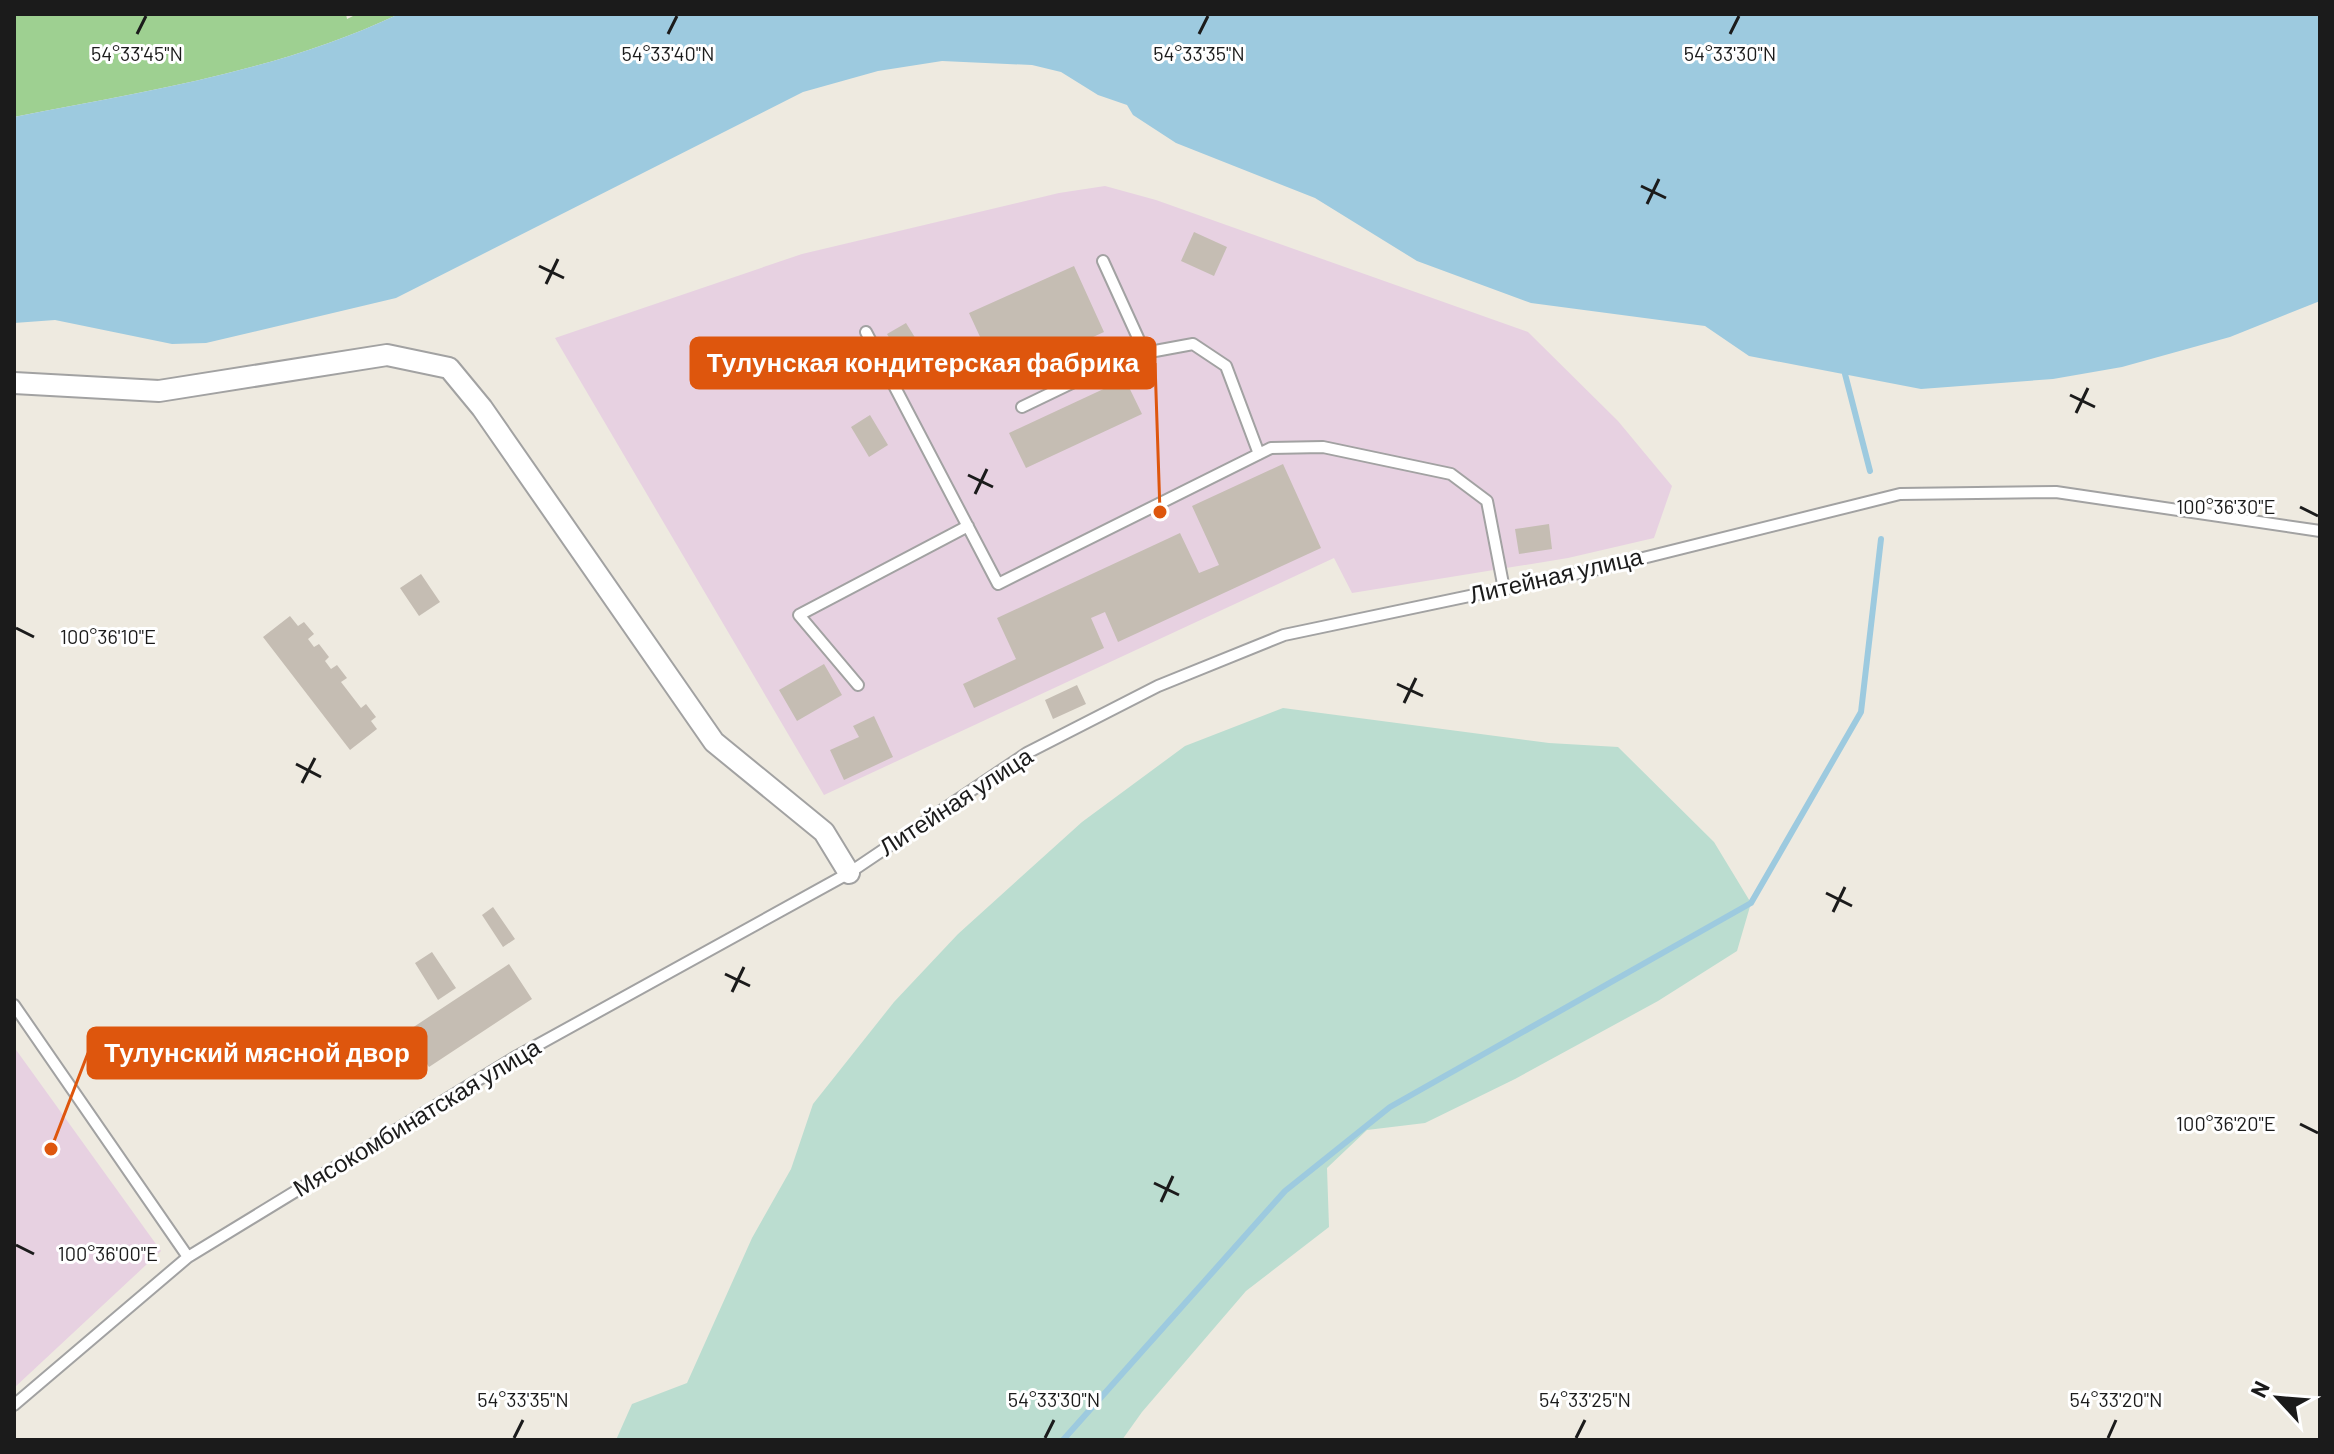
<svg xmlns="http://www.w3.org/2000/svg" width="2334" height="1454" viewBox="0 0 2334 1454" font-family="Barlow,sans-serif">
  <rect width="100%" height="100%" fill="#eeeae0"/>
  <path fill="#e7d1e1" d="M1105 186 1156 200 1528 332 1618 421 1672 486 1654 538 1568 558 1352 593 1334 558 824 795 555 338 802 254 1059 193Z
    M14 1047 161 1251 14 1388Z"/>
  <path fill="#9ed091" d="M14 14H346L347 19 357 14H399C277 72 145 91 14 117Z"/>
  <path fill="#bbddd0" d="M1283 708 1549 743 1618 747 1714 842 1751 903 1737 951 1658 1001 1515 1079 1425 1123 1367 1130 1327 1168 1329 1227 1246 1291 1142 1412 1122 1440H616L632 1404 687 1383 752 1238 791 1169 813 1104 894 1002 958 934 1082 822 1185 746Z"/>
  <path fill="#9dcadf" d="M399 14H2320V301L2230 337 2122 367 2053 379 1921 389 1749 356 1705 326 1531 303 1417 261 1315 198 1176 143 1133 115 1127 105 1098 95 1061 72 1032 65 942 61 878 71 803 92 396 298 206 343 172 344 55 320 14 323V117C145 91 277 72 399 14Z"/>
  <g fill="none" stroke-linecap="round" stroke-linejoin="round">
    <path stroke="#9dcadf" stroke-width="6" d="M1845 374 1870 471
      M1063 1440 1285 1191 1390 1107 1751 903 1861 712 1881 539"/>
  </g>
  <path fill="#c5bdb3" d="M1194 232 1227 247 1214 276 1181 261Z
    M1074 266 1104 332 1000 380 969 313Z
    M906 323 919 344 900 356 887 334Z
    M1125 379 1142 414 1026 468 1009 433Z
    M870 415 888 445 869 457 851 427Z
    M1283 464 1321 548 1118 642 1105 612 1091 618 1104 648 974 708 963 684 1016 659 997 618 1180 533 1199 573 1219 565 1192 506Z
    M1549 524 1552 549 1519 554 1515 529Z
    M421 574 440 602 419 616 400 588Z
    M290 616 298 626 304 622 314 634 308 639 314 647 319 644 329 657 325 661 331 669 337 665 347 678 341 682 361 708 366 704 376 717 371 721 377 729 350 750 263 637Z
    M824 664 842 695 797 721 779 690Z
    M1077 685 1086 704 1053 719 1045 700Z
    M874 716 893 757 844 780 830 750 859 737 853 726Z
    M493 907 515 939 503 947 482 915Z
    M432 952 456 988 438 1000 415 963Z
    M509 964 532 999 429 1067 406 1032Z"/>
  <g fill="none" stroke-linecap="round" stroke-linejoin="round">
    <defs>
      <path id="lane" d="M1103 261 1144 351
        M866 332 998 584 1271 448 1323 447 1451 474 1487 501 1504 589
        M1022 407 1128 356 1193 344 1226 366 1259 454
        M858 685 799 615 968 526
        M14 1005 188 1257
        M14 1405 188 1257 514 1058 849 873 1027 753 1158 686 1284 635 1603 568 1900 494 2056 492 2320 531"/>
      <path id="street" d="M14 383 159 391 387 355 449 368 482 408 714 742 824 832 849 873"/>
    </defs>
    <use href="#lane" stroke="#a2a2a2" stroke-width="14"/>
    <use href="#street" stroke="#a2a2a2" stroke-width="24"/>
    <use href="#lane" stroke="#fff" stroke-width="10"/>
    <use href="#street" stroke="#fff" stroke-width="20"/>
  </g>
  <path fill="none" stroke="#1b1b1b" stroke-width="3" d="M137 34 146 16M668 34 677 16M1199 34 1208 16M1730 34 1739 16M1641 186 1666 198M1647 204 1659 179M539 266 564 278M546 284 558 259M2070 395 2095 407M2076 413 2088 388M968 475 993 487M975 494 987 469M2300 507 2318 516M16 628 34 637M1397 684 1423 696M1404 703 1416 678M296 764 321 777M302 783 315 758M1826 893 1852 906M1833 912 1845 887M725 974 750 986M732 992 744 967M2300 1124 2318 1133M1154 1183 1179 1195M1161 1202 1173 1176M16 1245 34 1254M514 1438 523 1420M1045 1438 1054 1420M1576 1438 1585 1420M2108 1438 2116 1420"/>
  <g text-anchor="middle" stroke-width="6" stroke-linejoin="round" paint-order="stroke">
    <g font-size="24" fill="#1b1b1b" stroke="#fff">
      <text transform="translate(1556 576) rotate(-13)" y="8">Литейная улица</text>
      <text transform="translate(956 802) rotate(-33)" y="8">Литейная улица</text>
      <text transform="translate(417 1118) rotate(-31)" y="8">Мясокомбинатская улица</text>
    </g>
  </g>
  <g font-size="20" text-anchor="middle" fill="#1b1b1b" stroke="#fff" stroke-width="6" stroke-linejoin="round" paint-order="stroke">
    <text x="137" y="61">54°33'45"N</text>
    <text x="668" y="61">54°33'40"N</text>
    <text x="1199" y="61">54°33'35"N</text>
    <text x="1730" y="61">54°33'30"N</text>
    <text x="2226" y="514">100°36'30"E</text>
    <text x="108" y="644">100°36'10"E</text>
    <text x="2226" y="1131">100°36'20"E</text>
    <text x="108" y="1261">100°36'00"E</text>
    <text x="523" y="1407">54°33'35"N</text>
    <text x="1054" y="1407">54°33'30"N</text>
    <text x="1585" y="1407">54°33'25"N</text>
    <text x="2116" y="1407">54°33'20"N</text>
  </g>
  <path fill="none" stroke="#de560d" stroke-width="3" d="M1160 512L1155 363M51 1149L88 1053"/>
  <g fill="#de560d" stroke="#fff" stroke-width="3">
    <circle cx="1160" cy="512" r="8"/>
    <circle cx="51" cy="1149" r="8"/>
  </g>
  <g fill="#de560d" stroke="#de560d" stroke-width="3">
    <rect x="691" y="338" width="464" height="50" rx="8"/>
    <rect x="88" y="1028" width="338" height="50" rx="8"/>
  </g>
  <g font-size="26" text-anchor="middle" font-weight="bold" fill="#fff">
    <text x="923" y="372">Тулунская кондитерская фабрика</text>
    <text x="257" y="1062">Тулунский мясной двор</text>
  </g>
  <rect width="2334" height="1454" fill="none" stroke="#1b1b1b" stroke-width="32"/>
  <g transform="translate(2278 1398) rotate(296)" stroke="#ffffff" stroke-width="6" paint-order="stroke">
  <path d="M0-6L14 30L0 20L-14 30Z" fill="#1b1b1b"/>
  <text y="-12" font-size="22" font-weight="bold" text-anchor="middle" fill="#1b1b1b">N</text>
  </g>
</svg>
